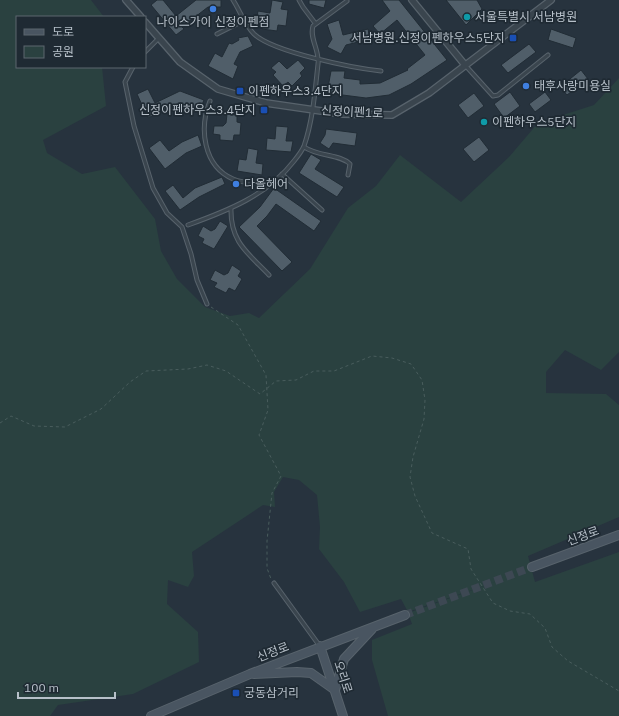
<svg xmlns="http://www.w3.org/2000/svg" width="619" height="716" viewBox="0 0 619 716" font-family="'IBM Plex Sans','Noto Sans KR',sans-serif">
  <rect width="100%" height="100%" fill="#27333e"/>
  <path fill="#2a4140" d="M0 0H91L104 17H17V67H102L106 106 43 140 47 153 82 174 115 167 155 219 161 251 177 279 205 307 230 316 249 313 259 318 310 269 348 208 376 186 400 155 461 202 509 157 538 123 594 105 619 78V352L601 370 565 350 546 372V393L606 394 619 405V517L528 556 535 582 619 552V716H388L372 660V640L412 624 408 613 498 581 408 612 401 599 360 612 344 582 319 549 320 527 317 495 299 480 283 477 274 492 275 507 263 505 192 552 194 576 188 587 168 580 167 604 198 632 199 662 133 694 58 705 50 716H0Z"/>
  <path fill="#505e69" stroke="#212c35" d="M157 0H163L176 16 196 0H221V7H208L182 27 184 29 176 35 151 5Z
    M272 0 283 2 281 9 288 10 286 26 278 25 277 31 262 29 263 25 256 23 258 11 270 13Z
    M309 0H326L324 8 309 4Z
    M382 0H399L447 60 411 84 389 95 366 98 327 93 331 71H345L344 78 360 80V84L380 83 408 70 407 69 425 55 397 20 380 34 373 26 390 11Z
    M446 0H477L482 9 466 25Z
    M339 20 343 35 368 29 370 39 346 45 341 54 327 47 332 39 327 24Z
    M551 29 576 38 573 48 548 40Z
    M248 36 253 46 240 52 234 64 238 66 233 79 208 66 215 53 222 57 229 43 232 44 239 40 238 38Z
    M529 44 536 52 508 73 501 65Z
    M298 60 305 68 300 73 302 76 292 86 288 82 283 86 273 75 276 72 271 68 279 61 287 69Z
    M581 70 588 79 567 95 560 87Z
    M148 89 155 103 180 91 204 100 199 112 177 104 148 118 137 94Z
    M510 92 520 106 504 118 494 104Z
    M545 92 551 100 535 112 529 104Z
    M474 93 484 106 468 118 458 105Z
    M227 114 237 115V122L241 123 240 135H234L233 141 220 140V135L213 134 214 126H223L226 123Z
    M276 126 288 127 286 141H293L291 152 266 150 267 138 275 139Z
    M326 129 357 133 355 146 333 143 329 149 320 143 325 135Z
    M198 135 202 146 186 153 165 169 149 148 160 140 169 151 182 142Z
    M479 137 489 150 474 162 463 149Z
    M248 148 258 150 256 163 263 164 262 175 237 171 239 159 246 160Z
    M311 154 321 160 315 169 344 187 337 197 299 173Z
    M222 177 225 184 199 197 180 210 165 191 173 185 183 198 195 188Z
    M274 188 321 221 314 231 276 204 267 216 257 226 292 262 282 271 239 227 260 207Z
    M220 221 228 226 214 249 202 243 204 239 198 236 203 226 211 231 215 229Z
    M232 265 241 271 238 276 242 279 235 291 229 288 226 293 214 287 217 283 210 280 215 270 224 275 228 273Z"/>
  <g fill="none" stroke-linecap="round" stroke-linejoin="round">
    <path stroke="#3d4853" stroke-width="8" stroke-dasharray="8 4" stroke-linecap="butt" d="M405 615 532 567"/>
    <defs>
      <path id="lane" d="M233 0C240 11 245 25 254 34 273 52 353 68 381 71
        M299 0 303 7 315 23
        M217 34 245 20
        M145 52 159 38
        M465 65 493 96 498 95 548 55
        M133 67 125 82 134 126 153 188 167 213 182 227 191 254 197 280 207 304
        M210 101C199 128 203 166 233 179 245 184 260 183 273 182
        M304 147C319 157 340 154 350 164L348 175
        M282 174 322 210
        M231 208C230 242 248 253 269 275
        M188 225C227 211 268 195 294 161 298 156 302 151 304 146 313 120 315 91 318 64 320 51 309 38 313 26L347 1
        M274 583 319 645"/>
      <path id="street" d="M126 0 141 17
        M412 0 465 65
        M145 22 180 62 218 89 266 103 342 114 392 115 429 93 551 0"/>
      <path id="secondary" d="M532 567 619 535
        M320 646 343 716
        M254 674 297 672 311 673 335 690 344 659 372 629
        M151 716 250 674 405 615"/>
    </defs>
    <use href="#lane" stroke="#58636c" stroke-width="5"/>
    <use href="#street" stroke="#58636c" stroke-width="8"/>
    <use href="#secondary" stroke="#58636c" stroke-width="10"/>
    <path stroke="#495d5d" stroke-width="1" stroke-dasharray="3 3" stroke-linecap="butt" d="M211 307 238 325 266 375 268 410 259 435 281 476 272 493 267 541V568L271 579
      M0 423 11 416 34 426 65 427 101 409 130 382 146 371 188 369 207 365 226 371 260 394 276 381 296 380 314 371H334L372 356 392 358 411 364 422 380 425 400 424 419 413 457 410 477 415 496 432 533 468 549 471 569 493 603 510 611 530 614 545 628 552 647 568 661 619 691"/>
    <use href="#lane" stroke="#3a454e" stroke-width="3"/>
    <use href="#street" stroke="#3a454e" stroke-width="5.5"/>
    <use href="#secondary" stroke="#495561" stroke-width="8"/>
  </g>
  <g fill="#3f7fe0" stroke="#1f2a33" stroke-width="1.5">
    <circle cx="213" cy="9" r="4"/>
    <circle cx="526" cy="86" r="4"/>
    <circle cx="236" cy="184" r="4"/>
  </g>
  <g fill="#0f9aa8" stroke="#1f2a33" stroke-width="1.5">
    <circle cx="467" cy="17" r="4"/>
    <circle cx="484" cy="122" r="4"/>
  </g>
  <g fill="#1a4fb4" stroke="#1f2a33" stroke-width="1.5">
    <rect x="509" y="34" width="8" height="8" rx="2"/>
    <rect x="236" y="87" width="8" height="8" rx="2"/>
    <rect x="260" y="106" width="8" height="8" rx="2"/>
    <rect x="232" y="689" width="8" height="8" rx="2"/>
  </g>
  <g text-anchor="middle" stroke-width="3.5" stroke-linejoin="round" paint-order="stroke">
    <g font-size="12" fill="#b7c0c9" stroke="#1f2a33" text-anchor="start">
      <text x="475" y="21">서울특별시 서남병원</text>
      <text x="213" y="26" text-anchor="middle">나이스가이 신정이펜점</text>
      <text x="505" y="42" text-anchor="end">서남병원.신정이펜하우스5단지</text>
      <text x="534" y="90">태후사랑미용실</text>
      <text x="248" y="95">이펜하우스3.4단지</text>
      <text x="256" y="114" text-anchor="end">신정이펜하우스3.4단지</text>
      <text x="492" y="126">이펜하우스5단지</text>
      <text x="244" y="188">다올헤어</text>
      <text x="244" y="697">궁동삼거리</text>
    </g>
    <g font-size="12" fill="#b7c0c9" stroke="#1f2a33">
      <text transform="translate(352 112) rotate(3)" y="4">신정이펜1로</text>
      <text transform="translate(583 536) rotate(-20)" y="4">신정로</text>
      <text transform="translate(273 652) rotate(-21)" y="4">신정로</text>
      <text transform="translate(343 677) rotate(72)" y="4">오리로</text>
    </g>
  </g>
  <rect x="16" y="16" width="130" height="52" fill="#1f2a33" stroke="#5c666f"/>
  <rect x="24" y="29" width="20" height="6" fill="#495561" stroke="#5c666f"/>
  <text x="52" y="36" font-size="12" fill="#b7c0c9">도로</text>
  <rect x="24" y="46" width="20" height="12" fill="#2a4140" stroke="#5c666f"/>
  <text x="52" y="56" font-size="12" fill="#b7c0c9">공원</text>
  <path d="M18 692v6h97v-6" fill="none" stroke="#b7c0c9" stroke-width="2"/>
  <text x="24" y="692" font-size="12" fill="#b7c0c9" stroke="#1f2a33" stroke-width="3" paint-order="stroke">100 m</text>
</svg>
